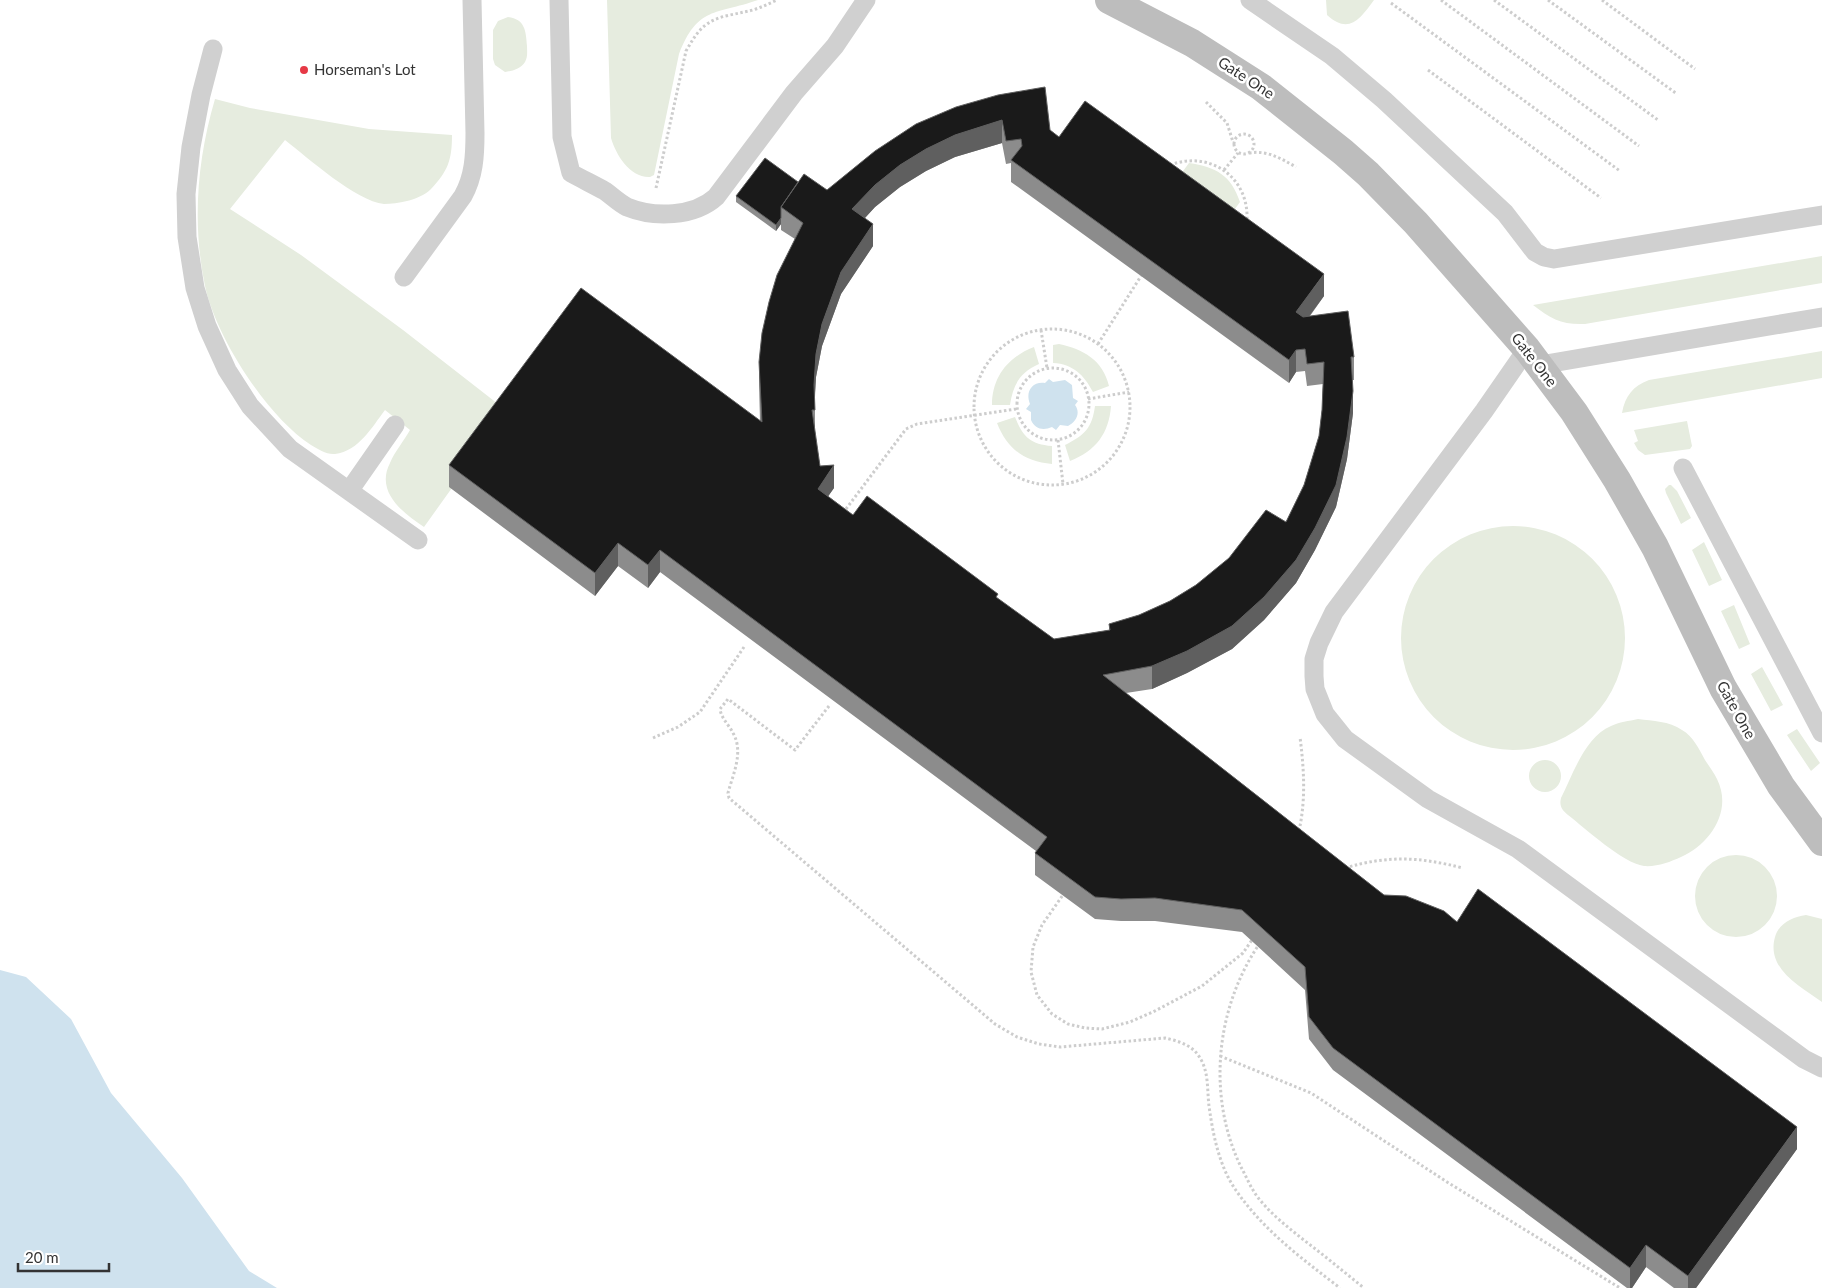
<svg xmlns="http://www.w3.org/2000/svg" width="1822" height="1288" viewBox="0 0 1822 1288" font-family="Lato,sans-serif">
  <rect width="100%" height="100%" fill="#fff"/>
  <path fill="#e6ecdf" d="M607 0H758C715 15 698 6 679 54L654 175 650 177C630 178 616 155 611 138Z
    M1326 0H1374C1360 19 1349 35 1327 15Z
    M508 17C525 19 526 31 527 46 527 51 528 57 525 62 521 69 512 71 505 72L495 65 493 59V30L498 21Z
    M215 99 250 108 369 129 452 135C452 160 448 171 431 189 425 195 415 199 407 201 399 203 391 204 384 204 356 201 308 158 285 140L230 209 301 255 403 330 507 411 424 527C403 513 375 492 390 463 395 451 404 441 410 430L385 410C372 427 359 451 335 454 327 455 318 449 311 445 267 417 216 337 205 286 192 224 197 160 215 99Z
    M1189 163C1216 167 1231 175 1240 202L1224 224 1172 186Z
    M1822 256V283L1585 324C1562 325 1551 319 1533 305Z
    M1059 344C1083 349 1103 360 1109 386L1093 392C1084 375 1073 364 1053 363V345Z
    M1034 347 1039 364C1020 372 1013 385 1010 405H992C992 377 1008 357 1034 347Z
    M1822 351V378L1622 413C1625 396 1633 386 1649 380Z
    M1095 406H1111C1109 433 1096 451 1070 461L1065 445C1085 435 1092 428 1095 406Z
    M1015 417C1023 437 1030 444 1052 446V464C1025 462 1007 449 997 423Z
    M1687 421 1692 446 1690 449 1645 455 1638 450 1634 443 1638 441 1634 430Z
    M1669 485H1671L1677 491 1691 518 1681 524 1666 493 1665 489Z
    M1401 638a112 112 0 1 1 224 0a112 112 0 1 1-224 0Z
    M1704 542 1722 580 1709 586 1692 550Z
    M1734 605 1750 644 1739 649 1721 611Z
    M1762 667 1783 705 1771 711 1751 674Z
    M1638 719C1653 721 1669 721 1682 730 1693 736 1699 749 1705 760 1709 766 1714 773 1717 779 1733 811 1710 844 1681 857 1670 862 1657 867 1644 866 1623 863 1586 829 1568 815 1562 810 1559 806 1561 798 1573 774 1585 737 1611 726 1619 722 1629 721 1638 719Z
    M1797 729 1820 763 1811 771 1787 735Z
    M1529 776a16 16 0 1 1 32 0a16 16 0 1 1-32 0Z
    M1695 896a41 41 0 1 1 82 0a41 41 0 1 1-82 0Z
    M1806 915 1822 919V1002C1800 986 1766 969 1775 937 1779 923 1793 917 1806 915Z"/>
  <path fill="#cfe2ee" d="M1049 379 1053 382 1065 380 1072 385 1073 398 1078 401 1075 405C1081 413 1076 422 1068 426L1060 425 1056 430 1052 427C1043 431 1035 429 1031 420V412L1026 409 1030 404C1025 392 1032 381 1045 383Z
    M0 970 26 977 71 1019 111 1093 182 1178 249 1271 277 1288H0Z"/>
  <g fill="none" stroke-linecap="round" stroke-linejoin="round">
    <path stroke="#cdcdcd" stroke-width="3" stroke-dasharray="2.5 2.5" stroke-linecap="butt" d="M1441 0 1639 146
      M1494 0 1658 120
      M1548 0 1677 94
      M1602 0 1695 69
      M1391 3 1620 171
      M1428 70 1601 198
      M1206 102 1227 123 1233 142
      M1234 144a10 10 0 1 1 20 0a10 10 0 1 1-20 0Z
      M1249 153C1267 150 1280 158 1296 167
      M1170 165C1210 150 1249 177 1247 220
      M1224 170 1238 153
      M656 188 686 51C692 41 697 31 707 24 718 16 732 15 744 12 756 10 766 5 777 0
      M974 407a78 78 0 1 1 156 0a78 78 0 1 1-156 0Z
      M1041 330 1047 368
      M1098 344 1141 276
      M1017 404a36 36 0 1 1 72 0a36 36 0 1 1-72 0Z
      M1088 399 1129 392
      M1058 440 1063 484
      M843 513 906 429 917 424 1016 409
      M829 706 795 750 728 699 720 709C721 718 729 725 733 733 744 752 733 774 728 793L729 798 995 1024 1017 1037 1039 1044 1060 1047 1165 1038C1178 1041 1193 1045 1200 1058 1209 1072 1207 1090 1209 1106 1213 1135 1219 1165 1235 1189 1264 1231 1300 1257 1340 1288
      M653 738 678 727 700 712 744 647
      M1299 831C1306 799 1304 769 1300 737
      M1345 868C1389 855 1419 857 1463 868
      M1065 892 1042 925 1033 947 1031 972 1037 995 1052 1014 1068 1024 1085 1028 1102 1029 1130 1022 1153 1012 1202 986 1243 953 1254 937
      M1260 943C1215 1008 1207 1097 1241 1167 1247 1178 1252 1191 1260 1200 1273 1216 1289 1228 1305 1241 1325 1256 1344 1272 1364 1288
      M1220 1056 1311 1093 1447 1182 1620 1288"/>
    <path stroke="#d0d0d0" stroke-width="19" d="M559 0 562 137 571 173C582 179 594 185 605 191 612 196 619 203 627 207 654 218 694 217 716 197L794 93 835 46 866 0
      M1250 0 1332 56 1384 100 1505 213 1535 252 1544 257 1554 259 1822 215
      M213 49 201 95 191 147 186 194 187 237 195 288 207 326 227 370 250 406 290 449 418 540
      M404 277 463 196C474 176 475 156 475 133L472 0
      M1527 349 1484 411 1334 612 1319 643 1314 659V676L1315 689 1325 714 1345 739 1428 799 1518 849 1804 1059 1822 1068
      M1540 365 1822 317
      M1683 468 1822 733
      M349 491 395 425"/>
    <path stroke="#bdbdbd" stroke-width="28" d="M1109 0 1192 43 1261 87 1343 152 1368 174 1416 223 1527 349 1574 412 1617 480 1655 547 1723 688 1781 786 1822 842"/>
  </g>
  <path fill="#8c8c8c" fill-rule="evenodd" d="M956 107 1050 130 1059 137 1324 296 1310 316 1354 357V380H1352L1353 413 1347 459 1336 507 1315 550 1296 583 1264 620 1232 649 1187 673 1152 689 1126 693 1384 895 1457 922 1797 1149 1696 1288H1674L1646 1267 1632 1288H1627L1333 1070 1309 1039 1305 990 1242 932 1155 921H1121L1095 919 1035 875V853L1036 851 660 572 648 588 618 566 595 596 449 487V465L760 421 759 385V362L795 239 781 230V224L776 231 736 202V196L798 182 827 190ZM1002 143 1006 164 1011 163V182L1289 383 1296 372 1305 371 1307 386 1323 384 1322 410 1319 436 1304 485 1286 522 1196 585 1170 601 1139 615 1109 624V630L1054 639 998 599 853 515 828 496 834 488 820 466 815 432V397L816 377 822 346 841 294 873 246 865 218 875 207 900 187 926 171 955 157Z"/>
  <path fill="#5f5f5f" d="M1002 120V143L955 157 926 171 900 187 875 207 852 232V209L875 185 900 165 926 149 955 135Z
    M781 218V224L776 231V225Z
    M873 224V246L841 294 822 346 816 377 814 408V385L816 354 822 324 841 272Z
    M1324 274V296L1296 334V312Z
    M1296 350V372L1289 383V360Z
    M1353 391V413L1347 459 1336 507 1315 550 1296 583 1264 620 1232 649 1187 673 1152 689V666L1264 597Z
    M834 465V488L818 511V489Z
    M618 543V566L595 596V573Z
    M660 550V572L648 588V565Z
    M1797 1127V1149L1696 1288H1688V1276Z
    M1646 1245V1267L1632 1288H1630V1268Z"/>
  <path fill="#1a1a1a" stroke="#5f5f5f" fill-rule="evenodd" d="M1045 87 1050 130 1059 137 1085 101 1324 274 1296 312 1303 317 1348 311 1354 357H1351L1353 391 1347 437 1336 485 1315 528 1296 560 1264 597 1232 626 1187 651 1152 666 1103 675 1384 895 1406 896 1444 911 1457 922 1478 889 1797 1127 1688 1276 1646 1245 1630 1268 1333 1048 1309 1017 1305 967 1242 910 1155 898 1121 899 1095 897 1035 853 1047 837 660 550 648 565 618 543 595 573 449 465 581 288 762 422 759 362 762 333 769 302 777 275 803 223 781 207 804 174 827 190 875 151 916 124 956 107 998 95ZM1002 120 1006 141 1021 139 1022 146 1011 160 1289 360 1296 350 1305 349 1307 364 1324 362 1322 410 1319 436 1304 485 1286 522 1266 510 1229 558 1196 585 1170 601 1139 615 1109 624 1110 630 1054 639 996 597 998 594 867 496 853 515 818 489 834 465 820 466 812 410H815L814 385 816 354 822 324 841 272 873 224 852 209 875 185 900 165 926 149 955 135Z
    M765 158 798 182 781 207V218L776 225 736 196Z"/>
  <circle fill="#e63946" stroke="#fff" stroke-width="2" cx="304" cy="70" r="5"/>
  <g text-anchor="middle" stroke-width="5" stroke-linejoin="round" paint-order="stroke">
    <g font-size="15" fill="#333" stroke="#fff" text-anchor="start">
      <text x="314" y="75">Horseman's Lot</text>
    </g>
    <g font-size="15" fill="#333" stroke="#fff">
      <text transform="translate(1246 78) rotate(33)" y="5">Gate One</text>
      <text transform="translate(1534 360) rotate(52)" y="5">Gate One</text>
      <text transform="translate(1736 710) rotate(61)" y="5">Gate One</text>
    </g>
  </g>
  <path d="M18 1263v8h91v-8" fill="none" stroke="#333333" stroke-width="2.5"/>
  <text x="25" y="1263" font-size="15" fill="#333333" stroke="#ffffff" stroke-width="4" paint-order="stroke">20 m</text>
</svg>
